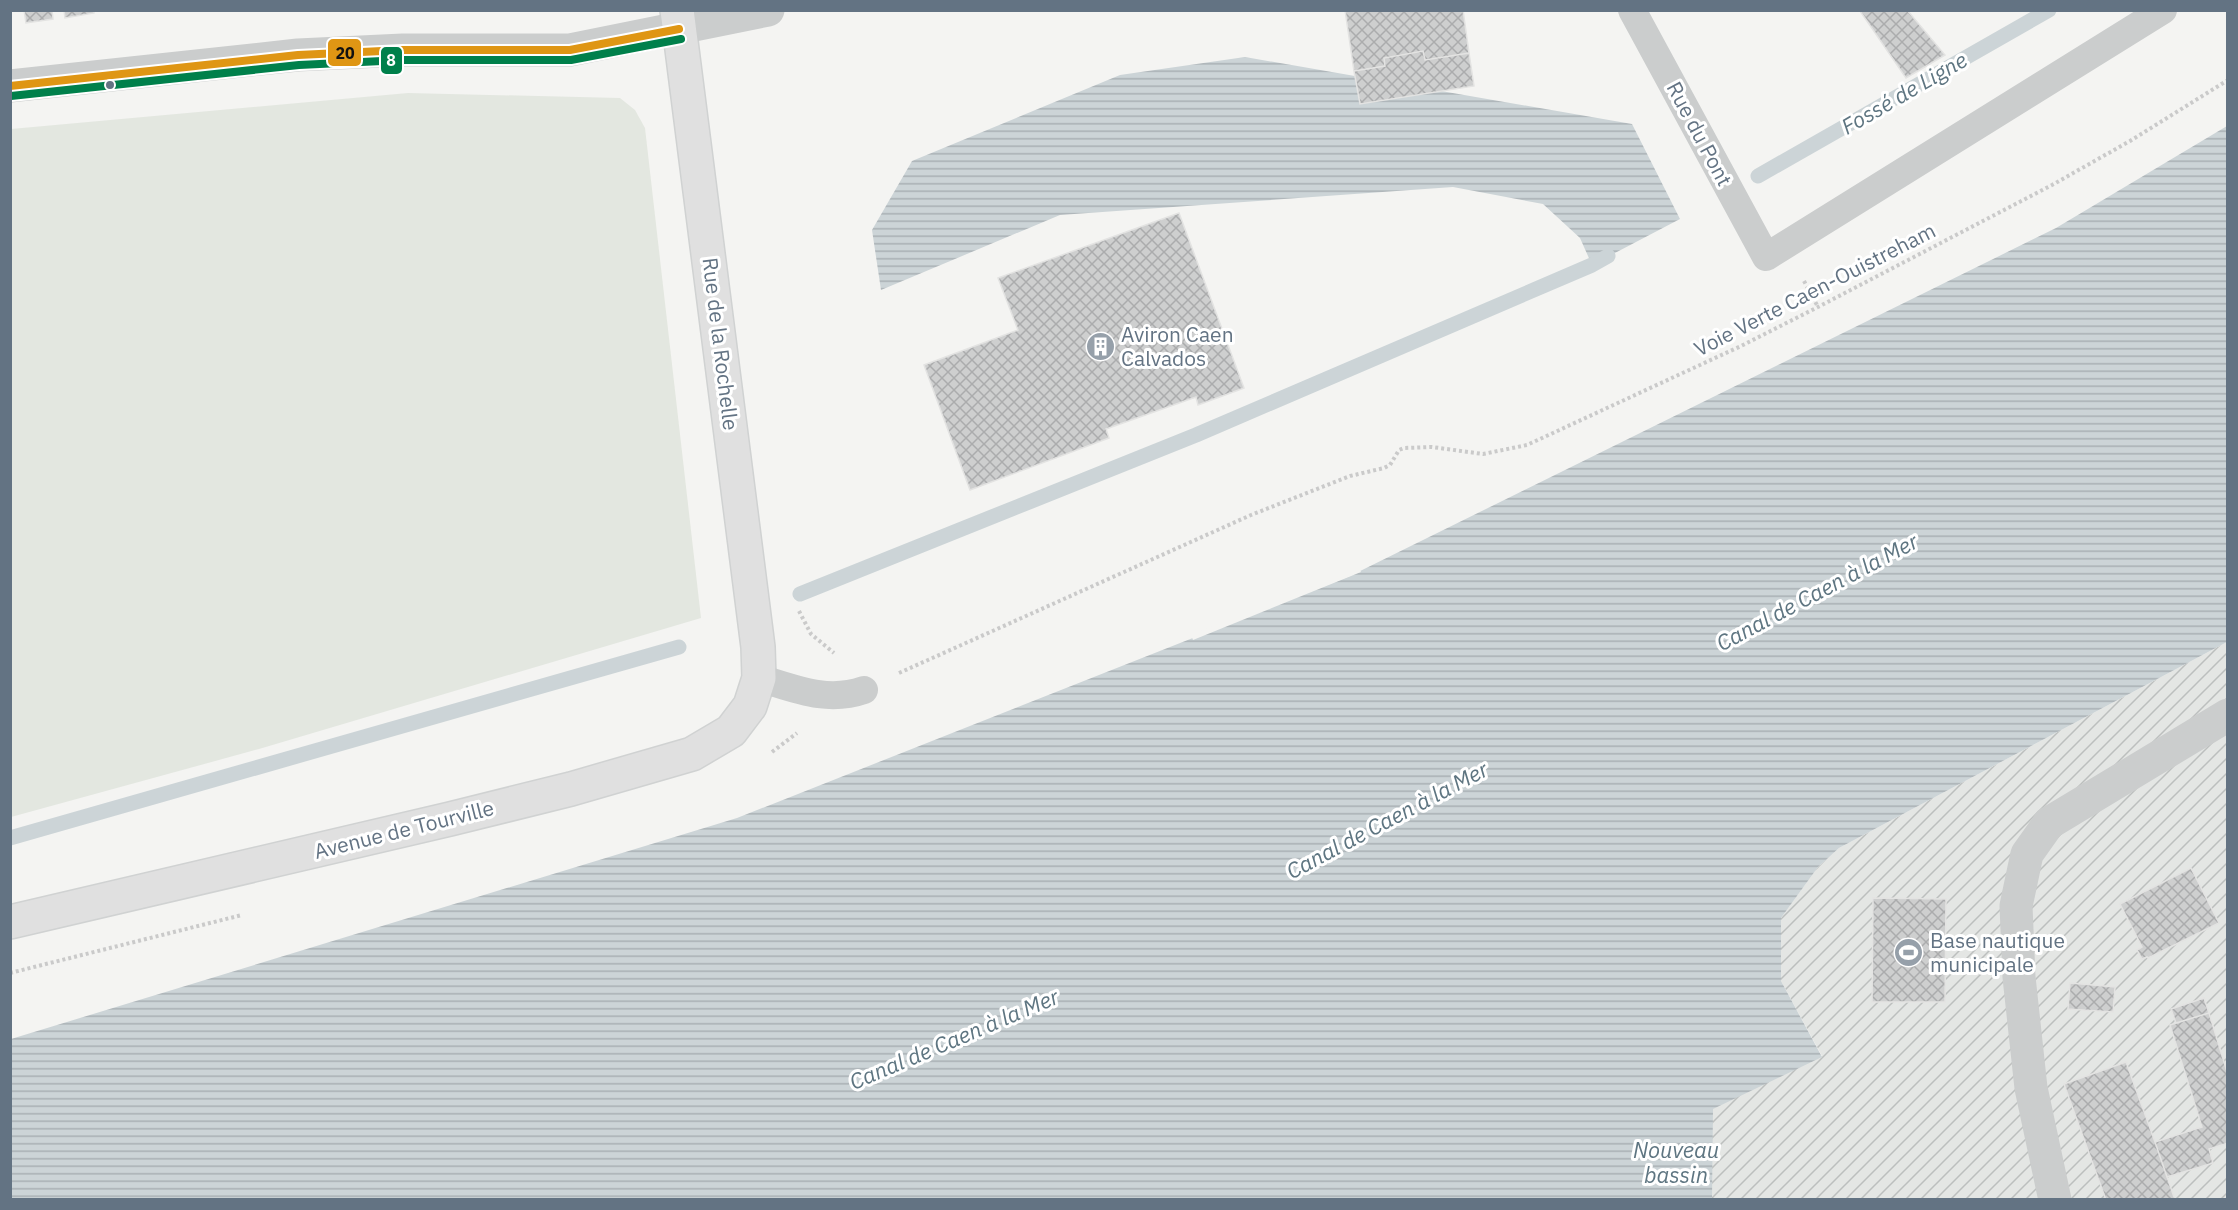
<svg xmlns="http://www.w3.org/2000/svg" width="2238" height="1210" viewBox="0 0 2238 1210" font-family="'IBM Plex Sans',sans-serif">
  <defs>
    <pattern id="industrial-furrows" width="10" height="10" patternUnits="userSpaceOnUse" patternTransform="scale(1.5)"><rect width="10" height="10" fill="#e4e6e4"/><path d="M-1 1l2-2M0 10L10 0M9 11l2-2" fill="none" stroke="#bcbfbe"/></pattern>
    <pattern id="water-rules" width="6" height="5" patternUnits="userSpaceOnUse" patternTransform="scale(1.5)"><rect width="6" height="5" fill="#ccd4d7"/><path d="M0 2.5h6" fill="none" stroke="#a9b0b4"/></pattern>
    <pattern id="building-cross-hatch" width="8" height="8" patternUnits="userSpaceOnUse" patternTransform="scale(1.5)"><rect width="8" height="8" fill="#cecfcf"/><path d="M0 0l8 8M0 8l8-8" fill="none" stroke="#abacad"/></pattern>
  </defs>
  <rect width="100%" height="100%" fill="#f4f4f2"/>
  <path fill="url(#industrial-furrows)" d="M2227 642V1199L1485 1200 1822 1056 1781 981V918L1818 867 1839 848Z"/>
  <path fill="#e3e7e0" d="M408 93 620 98 635 110 645 128 701 618 259 749 11 817V129Z"/>
  <path fill="url(#water-rules)" d="M1245 57 1632 124 1680 219 1592 265 1580 238 1543 204 1453 187 1060 215 881 290 872 230 912 161 1120 75Z
    M2227 126V642L1839 848 1818 867 1781 918V981L1822 1057 1713 1109 1712 1199 11 1200V1039L737 818 1350 576 2056 228Z"/>
  <path fill="#f4f4f2" d="M1359 568 1361 572 1193 640 1191 635Z"/>
  <g fill="none" stroke-linecap="round" stroke-linejoin="round">
    <path stroke="#ccd4d7" stroke-width="15" d="M1758 176 2049 10
      M800 594 1196 435 1592 265 1608 256
      M10 838 679 647"/>
  </g>
  <path fill="url(#building-cross-hatch)" stroke="#e3e3e2" stroke-width="1.5" d="M24 10H52L53 19 26 23Z
    M64 10H93L94 13 65 18Z
    M1345 10H1463L1469 53 1425 60 1423 51 1384 58 1385 66 1354 71Z
    M1907 10 1945 55 1906 78 1860 11Z
    M1423 51 1425 60 1469 53 1474 86 1360 104 1354 71 1385 66 1384 58Z
    M1179 213 1244 388 1198 405 1196 397 1106 429 1109 438 970 490 924 365 1018 330 998 278Z
    M2191 868 2219 923 2148 958 2147 957 2142 959 2137 950 2142 947 2120 904Z
    M1873 898 1946 899 1945 1002H1872Z
    M2070 983 2115 987 2113 1012 2068 1009Z
    M2204 998 2209 1013 2176 1023 2171 1009Z
    M2209 1013 2228 1075V1143L2209 1149 2213 1163 2167 1177 2155 1142 2202 1127 2170 1025Z
    M2126 1062 2155 1142 2175 1200H2106L2064 1084Z"/>
  <g fill="none" stroke-linecap="round" stroke-linejoin="round">
    <defs>
      <path id="secondary" d="M10 922 450 819 571 789 692 754 731 731 750 706 759 678 758 647 677 10"/>
    </defs>
    <use href="#secondary" stroke="#d0d2d2" stroke-width="36"/>
    <path stroke="#cacaca" stroke-width="4" stroke-dasharray="3 3" stroke-linecap="butt" d="M1804 281 1818 307
      M799 611 811 634 834 653
      M899 673 1251 515 1350 476 1384 468 1390 465 1399 450 1404 448 1432 447 1483 454 1527 445 1741 346 1818 307 2052 185 2130 141 2228 80
      M772 752 797 733
      M10 973 242 915"/>
    <path stroke="#cbcdcd" stroke-width="28" d="M1632 10 1766 257 2163 10
      M759 678C796 689 827 703 864 690"/>
    <path stroke="#cbcdcd" stroke-width="33" d="M10 86 298 55 403 50H570L768 10
      M2055 1200 2031 1088 2019 977 2016 906 2027 854 2049 823 2228 715"/>
    <use href="#secondary" stroke="#e0e0e0" stroke-width="33"/>
    <defs>
      <path id="bus-1" d="M10 86 298 55 403 50H570L679 29"/>
      <path id="bus-2" d="M11 96 299 65 403 60H571L681 39"/>
    </defs>
    <use href="#bus-1" stroke="#fff" stroke-width="12"/>
    <use href="#bus-2" stroke="#fff" stroke-width="12"/>
    <use href="#bus-1" stroke="#df9614" stroke-width="8"/>
    <use href="#bus-2" stroke="#00804b" stroke-width="8"/>
  </g>
  <defs>
    <symbol id="building-disc" viewBox="-11 -11 22 22"><circle r="9.5" fill="#96a0aa" stroke="#fff"/><path d="M-4-6H4V6H1V3H-1V6H-4ZM-2.5-4.3h1.7v1.8h-1.7ZM.8-4.3h1.7v1.8H.8ZM-2.5-1h1.7V.8h-1.7ZM.8-1h1.7V.8H.8Z" fill="#fff"/></symbol>
    <symbol id="stadium-disc" viewBox="-11 -11 22 22"><circle r="9.5" fill="#96a0aa" stroke="#fff"/><path d="M0-5a6.5 5 0 1 0 0 10a6.5 5 0 1 0 0-10ZM-3.5-1.8h7v3.6h-7Z" fill="#fff"/></symbol>
  </defs>
  <g fill-rule="evenodd">
    <use href="#building-disc" x="1084" y="330" width="33" height="33"/>
    <use href="#stadium-disc" x="1892" y="936" width="33" height="33"/>
  </g>
  <circle fill="#637383" stroke="#fff" stroke-width="2" cx="110" cy="85" r="5"/>
  <g text-anchor="middle" stroke-width="6" stroke-linejoin="round" paint-order="stroke">
    <g font-size="21" fill="#637383" stroke="#fff">
      <text transform="translate(1699 134) rotate(62)" y="7">Rue du Pont</text>
      <text transform="translate(1815 290) rotate(-27)" y="7">Voie Verte Caen-Ouistreham</text>
      <text transform="translate(720 344) rotate(83)" y="7">Rue de la Rochelle</text>
      <text transform="translate(404 830) rotate(-14)" y="7">Avenue de Tourville</text>
    </g>
    <g font-size="21" fill="#637383" stroke="#fff" text-anchor="start">
      <text x="1121" y="342">Aviron Caen<tspan x="1121" dy="24">Calvados</tspan></text>
      <text x="1930" y="948">Base nautique<tspan x="1930" dy="24">municipale</tspan></text>
    </g>
    <g font-size="22" font-style="italic" fill="#5e7581" stroke="#fff">
      <text transform="translate(1904 93) rotate(-30)" y="8">Fossé de Ligne</text>
      <text transform="translate(1817 592) rotate(-28)" y="8">Canal de Caen à la Mer</text>
      <text transform="translate(1387 820) rotate(-28)" y="8">Canal de Caen à la Mer</text>
      <text transform="translate(954 1039) rotate(-23)" y="8">Canal de Caen à la Mer</text>
      <text x="1676" y="1158">Nouveau<tspan x="1676" dy="25">bassin</tspan></text>
    </g>
  </g>
  <g stroke="#fff" stroke-width="2">
    <rect x="327" y="38" width="35" height="29" rx="6" fill="#df9614"/>
    <rect x="380" y="46" width="23" height="29" rx="6" fill="#00804b"/>
  </g>
  <g font-size="16" text-anchor="middle" font-weight="bold" fill="#fff">
    <text x="391" y="66">8</text>
  </g>
  <g font-size="16" text-anchor="middle" font-weight="bold" fill="#111">
    <text x="345" y="59">20</text>
  </g>
  <rect width="2238" height="1210" fill="none" stroke="#637383" stroke-width="24"/>
</svg>
